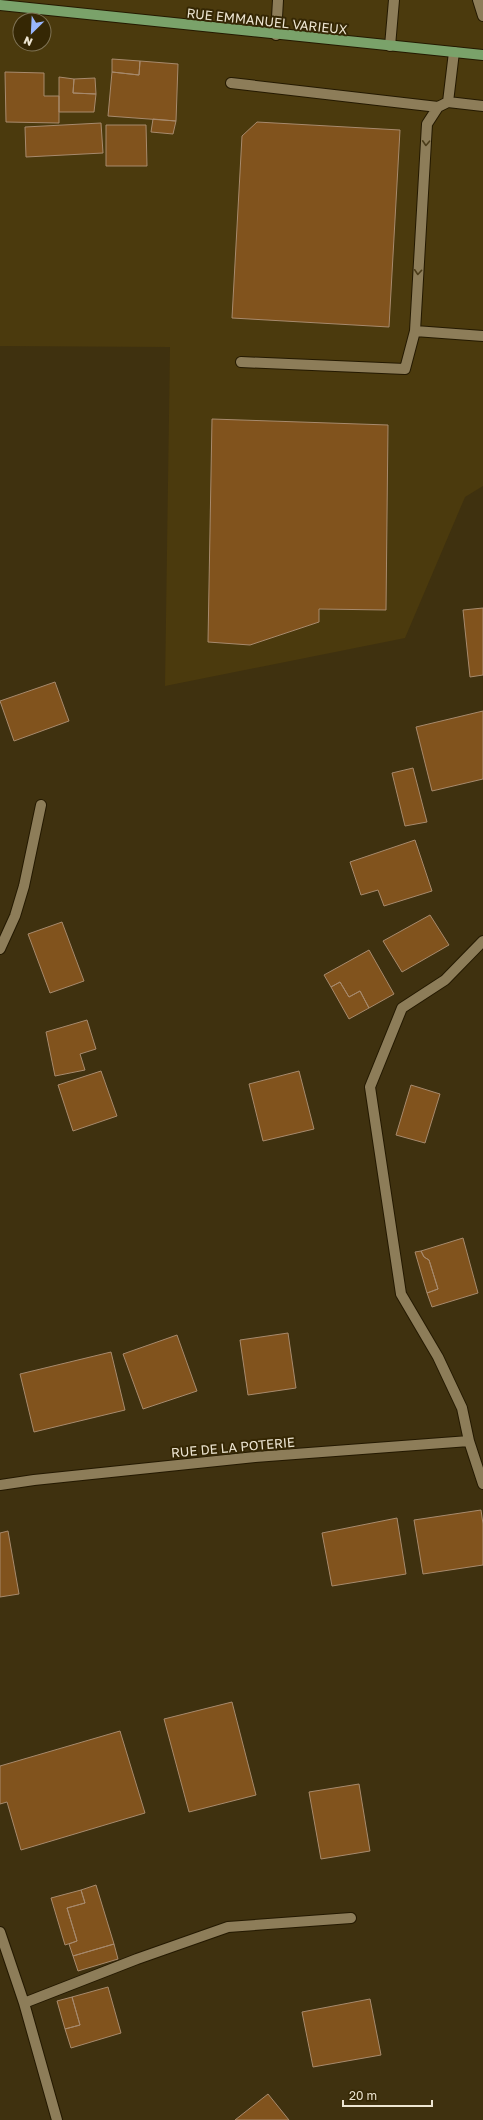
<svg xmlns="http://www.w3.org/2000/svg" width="483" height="2120" viewBox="0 0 483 2120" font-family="'Golos Text',sans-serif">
  <rect width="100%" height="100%" fill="#3f310f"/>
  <path fill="#4b3a0d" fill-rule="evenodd" d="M0 0H483V486L465 497 405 638 165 686 170 347 0 346ZM20 20H44V44H20Z"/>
  <path fill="#81531d" stroke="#a78a6d" d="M112 59 140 61 139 75 112 72Z
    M140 61 178 64 176 121 108 116 112 72 139 75Z
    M5 72 44 73V96H59V123L6 122Z
    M59 77 74 79 73 93 96 94 94 112H59Z
    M95 78 96 94 73 93 74 79Z
    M153 119 176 121 173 134 151 132Z
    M257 122 400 130 389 327 232 318 242 136Z
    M101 123 103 153 26 157 25 127Z
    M106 125H146L147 166H106Z
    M212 419 388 425 386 610 319 609V622L250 645 208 642Z
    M483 608V675L470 677 463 610Z
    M55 682 69 721 14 741 0 701Z
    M483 711V779L432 791 416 727Z
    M413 768 427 822 405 826 392 773Z
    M415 840 432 891 384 906 378 890 361 895 350 862Z
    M430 915 449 945 402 972 383 941Z
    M62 922 84 981 50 993 28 934Z
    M369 950 394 994 369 1008 360 991 349 997 340 982 331 987 324 975Z
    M340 982 349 997 360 991 369 1008 349 1019 331 987Z
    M87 1020 96 1049 80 1054 85 1070 55 1076 46 1032Z
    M101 1071 117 1116 73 1131 58 1085Z
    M299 1071 314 1129 263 1141 249 1084Z
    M411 1085 440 1094 425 1143 396 1135Z
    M463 1238 478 1293 432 1307 427 1293 438 1289 429 1260 424 1257 421 1251Z
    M421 1251 424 1257 429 1260 438 1289 427 1293 415 1252Z
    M288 1333 296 1388 248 1395 240 1340Z
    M177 1335 197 1391 143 1409 123 1354Z
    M111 1352 125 1410 34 1432 20 1374Z
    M481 1510 483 1524V1565L423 1574 414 1520Z
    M397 1518 406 1574 332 1586 322 1533Z
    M8 1531 19 1594 0 1597V1533Z
    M232 1702 256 1795 189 1812 164 1719Z
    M120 1731 145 1813 21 1850 7 1802 0 1804V1766Z
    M359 1784 370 1851 321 1859 309 1792Z
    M96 1885 114 1944 73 1956 69 1944 77 1941 67 1908 85 1903 81 1890Z
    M81 1890 85 1903 67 1908 77 1941 65 1945 51 1898Z
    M114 1944 118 1959 78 1971 73 1956Z
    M108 1987 121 2033 71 2048 65 2029 80 2025 72 1997Z
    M72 1997 80 2025 65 2029 57 2001Z
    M370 1999 381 2055 313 2067 302 2012Z
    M268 2094 289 2120H235Z"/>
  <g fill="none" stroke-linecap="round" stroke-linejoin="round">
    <defs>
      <path id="minor" d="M478 0 483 16
        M276 35 278 0
        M390 46 394 0
        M231 83 438 107 448 102 454 52
        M448 102 483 106
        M438 107 427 124 415 331 483 336
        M241 362 405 369 415 331
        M483 941 445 980 402 1008 370 1087 401 1294 438 1357 462 1408 469 1441 483 1484
        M0 949 15 916 24 886 41 805
        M0 1485 34 1480 255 1457 469 1441
        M0 1932 24 2003 57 2120
        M24 2003 137 1959 228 1927 351 1918"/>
      <path id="major" d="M0 5 483 55"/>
    </defs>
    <use href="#minor" stroke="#241901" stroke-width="12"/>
    <use href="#major" stroke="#241901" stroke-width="12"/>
    <use href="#minor" stroke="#8d7d59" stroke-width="10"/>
    <use href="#major" stroke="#7aa26a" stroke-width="10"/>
  </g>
  <defs><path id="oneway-chevron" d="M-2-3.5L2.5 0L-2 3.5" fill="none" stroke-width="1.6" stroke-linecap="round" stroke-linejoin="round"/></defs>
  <g stroke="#4b3c19">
    <use href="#oneway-chevron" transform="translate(426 143) rotate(93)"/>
    <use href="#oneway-chevron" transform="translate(418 272) rotate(94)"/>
  </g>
  <g text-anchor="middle" stroke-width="4" stroke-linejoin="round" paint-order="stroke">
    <g font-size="13" fill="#ede5d2" stroke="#352704">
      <text transform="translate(267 21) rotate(6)" y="5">RUE EMMANUEL VARIEUX</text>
      <text transform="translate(233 1447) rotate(-5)" y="5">RUE DE LA POTERIE</text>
    </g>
  </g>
  <g transform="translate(32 32) rotate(204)"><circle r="19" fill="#352704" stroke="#7f7356"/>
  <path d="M0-3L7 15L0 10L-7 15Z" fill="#98b6fd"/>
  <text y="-6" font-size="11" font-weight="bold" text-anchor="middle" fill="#ede5d2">N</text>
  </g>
  <path d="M343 2100v6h89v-6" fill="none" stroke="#ede5d2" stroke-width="2"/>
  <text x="349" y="2100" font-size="12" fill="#ede5d2" stroke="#352704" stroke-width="3" paint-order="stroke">20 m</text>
</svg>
